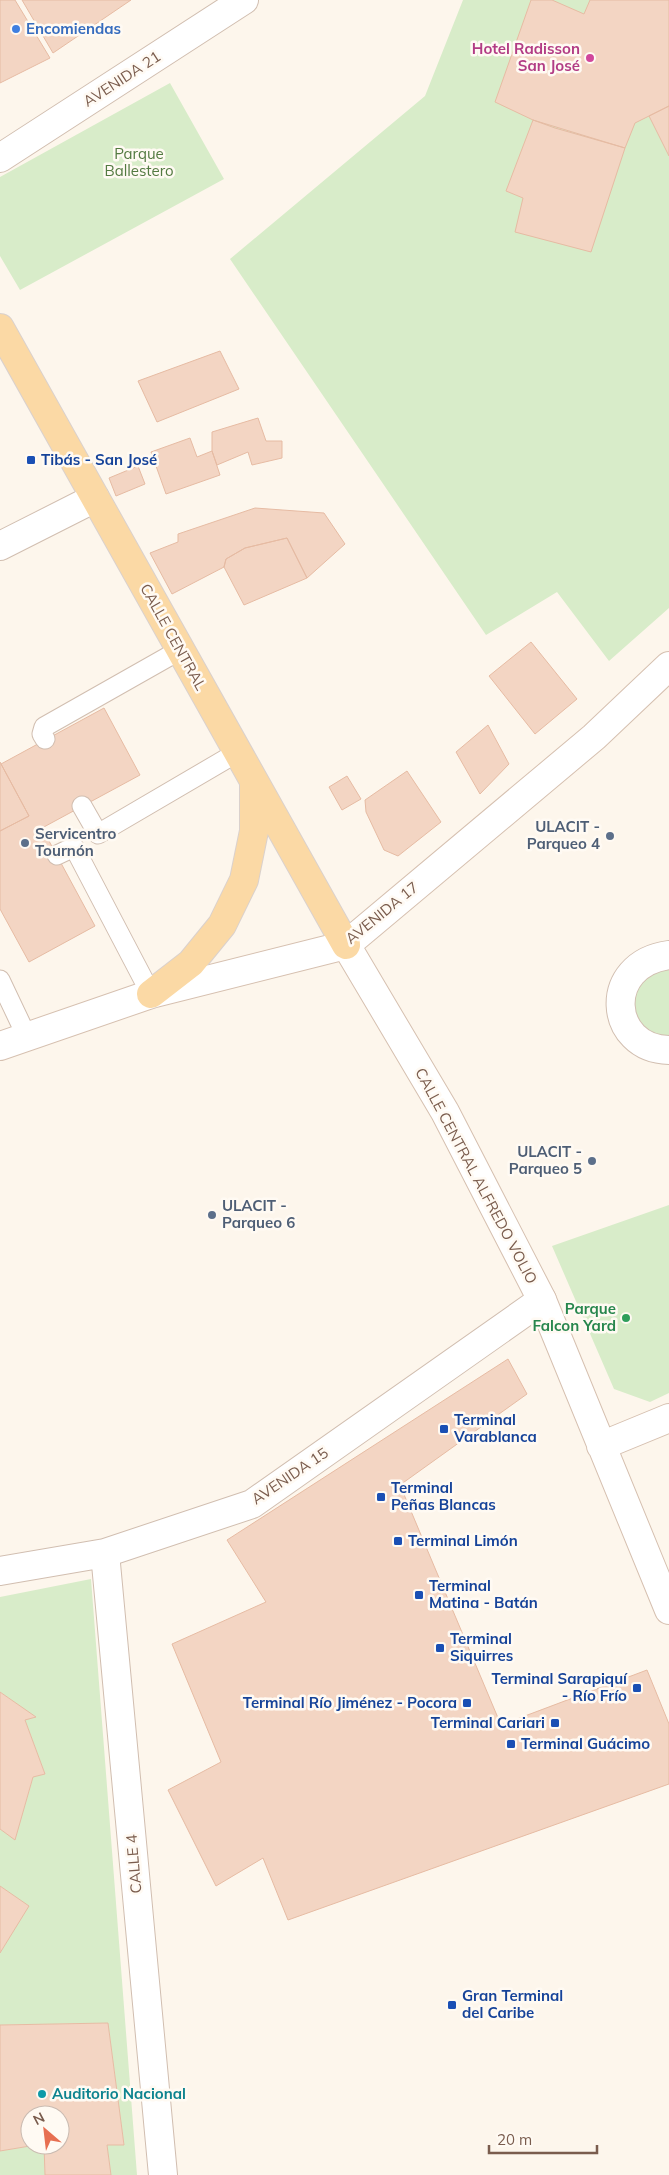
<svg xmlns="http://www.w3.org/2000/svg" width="669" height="2175" viewBox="0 0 669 2175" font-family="Mulish,sans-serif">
  <rect width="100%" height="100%" fill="#fdf6ec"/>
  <path fill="#d8ecc9" d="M463 0H669V608L609 661 557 592 486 635 230 259 425 96Z
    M170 83 224 179 20 290 0 256V177Z
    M669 967V1038H663L643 1028 636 1018 633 995 645 975Z
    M669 1205V1393L650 1402 614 1389 552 1246Z
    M91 1579 137 2175H111L107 2145H124L108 2023 0 2025V1953L28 1906 0 1886V1829L15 1839 33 1777 45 1774 25 1720 35 1717 0 1692V1597Z
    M36 2145H44L45 2175H0V2151Z"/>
  <path fill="#f3d5c3" stroke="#e6bba3" d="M0 0H15L50 58 0 83Z
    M22 0H131L53 53Z
    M531 0H552L584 14 590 0H669V106L635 123 625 148 533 120 495 102Z
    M669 106V156L649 116Z
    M533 120 555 128 625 148 591 252 515 232 523 198 506 191Z
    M220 351 239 389 157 422 138 381Z
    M258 418 266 441H282V458L252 465 248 452 217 465 212 451V432Z
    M190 438 197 457 212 451 220 475 166 494 151 452Z
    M138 466 145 484 116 496 109 478Z
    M255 508 324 513 345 544 307 578 287 538 245 548 226 559 224 567 172 594 150 553 178 542V534Z
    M287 538 307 578 244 605 224 567 226 559 245 548Z
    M531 642 577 699 535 734 489 676Z
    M104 708 140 775 42 828 95 926 29 962 0 909V831L29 816 1 764Z
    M488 725 509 764 480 794 456 752Z
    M0 762 29 816 0 831Z
    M407 771 441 822 398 856 384 850 366 812 365 800Z
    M347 776 361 799 342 810 329 787Z
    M508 1359 527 1394 400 1485 501 1725 647 1670 669 1724V1784L288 1920 263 1858 216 1886 168 1790 221 1762 172 1644 266 1602 227 1540Z
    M0 1692 36 1717 25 1720 45 1774 33 1777 15 1840 0 1829Z
    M0 1886 29 1906 0 1953Z
    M108 2023 124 2145H107L111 2175H45L44 2145H60V2115H30V2145H36L0 2151V2025Z"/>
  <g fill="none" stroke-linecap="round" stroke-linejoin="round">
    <defs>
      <path id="lane" d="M45 739 42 734 44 727 180 650
        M82 806 98 834 238 752
        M57 855 74 847 151 994
        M0 980 27 1037"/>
      <path id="street" d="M0 158 244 0
        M0 546 95 498
        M669 955C601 964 608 1049 669 1050
        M105 1553 163 2175
        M0 1571 105 1553 252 1504 542 1300"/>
      <path id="secondary" d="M346 945 445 1112 542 1300 669 1610
        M0 1046 151 994 346 945 594 737 669 666
        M601 1446 669 1418"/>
      <path id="primary" d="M0 328 346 945
        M151 994 191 963 222 925 244 880 254 831V783"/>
    </defs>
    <use href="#lane" stroke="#d1beb0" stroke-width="21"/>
    <use href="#street" stroke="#d1beb0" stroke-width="30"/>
    <use href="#secondary" stroke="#d6c0b0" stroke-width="30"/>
    <use href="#primary" stroke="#dad1cd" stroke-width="30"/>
    <use href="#lane" stroke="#fff" stroke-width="19"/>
    <use href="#street" stroke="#fff" stroke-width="28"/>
    <use href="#secondary" stroke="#fff" stroke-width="28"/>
    <use href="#primary" stroke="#fbd9a5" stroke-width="28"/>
  </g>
  <circle fill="#3f7fe0" stroke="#fffaf3" stroke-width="2" cx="16" cy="29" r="5"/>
  <circle fill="#d1479c" stroke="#fffaf3" stroke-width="2" cx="590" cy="58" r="5"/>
  <g fill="#1a4fb4" stroke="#fffaf3" stroke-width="2">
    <rect x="26" y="455" width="10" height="10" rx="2.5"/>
    <rect x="439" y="1424" width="10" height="10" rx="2.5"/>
    <rect x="376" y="1492" width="10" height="10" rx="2.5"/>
    <rect x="393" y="1536" width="10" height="10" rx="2.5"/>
    <rect x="414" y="1590" width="10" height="10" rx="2.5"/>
    <rect x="435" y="1643" width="10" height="10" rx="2.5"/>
    <rect x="632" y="1683" width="10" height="10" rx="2.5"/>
    <rect x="462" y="1698" width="10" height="10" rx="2.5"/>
    <rect x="550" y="1718" width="10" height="10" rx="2.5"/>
    <rect x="506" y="1739" width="10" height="10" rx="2.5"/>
    <rect x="447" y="2000" width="10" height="10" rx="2.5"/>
  </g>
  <g fill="#5c6f8a" stroke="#fffaf3" stroke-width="2">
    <circle cx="610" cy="836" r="5"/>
    <circle cx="25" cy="843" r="5"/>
    <circle cx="592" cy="1161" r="5"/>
    <circle cx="212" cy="1215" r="5"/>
  </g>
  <circle fill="#2e9e5b" stroke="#fffaf3" stroke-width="2" cx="626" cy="1318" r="5"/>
  <circle fill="#0f9aa8" stroke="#fffaf3" stroke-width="2" cx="42" cy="2094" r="5"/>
  <g text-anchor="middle" stroke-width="5" stroke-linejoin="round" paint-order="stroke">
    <g font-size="15" font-weight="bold" fill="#366cbe" stroke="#fffaf3" text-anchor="start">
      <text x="26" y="34">Encomiendas</text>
    </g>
    <g font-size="15" font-weight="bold" fill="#b23c85" stroke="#fffaf3" text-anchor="end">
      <text x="580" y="54">Hotel Radisson<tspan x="580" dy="17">San José</tspan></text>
    </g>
    <g font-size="15" fill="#7a5c4d" stroke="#fffaf3">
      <text transform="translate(122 79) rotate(-33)" y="5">AVENIDA 21</text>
      <text transform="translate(173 637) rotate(61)" y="5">CALLE CENTRAL</text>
      <text transform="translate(382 913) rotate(-39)" y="5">AVENIDA 17</text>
      <text transform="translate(476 1176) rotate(62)" y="5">CALLE CENTRAL ALFREDO VOLIO</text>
      <text transform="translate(290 1476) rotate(-34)" y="5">AVENIDA 15</text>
      <text transform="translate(134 1864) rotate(-95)" y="5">CALLE 4</text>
    </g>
    <g font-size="15" fill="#537a41" stroke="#fffaf3">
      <text x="139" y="159">Parque<tspan x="139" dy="17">Ballestero</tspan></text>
    </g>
    <g font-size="15" font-weight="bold" fill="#164399" stroke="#fffaf3" text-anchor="start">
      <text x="41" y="465">Tibás - San José</text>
      <text x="454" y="1425">Terminal<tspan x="454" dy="17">Varablanca</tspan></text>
      <text x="391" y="1493">Terminal<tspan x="391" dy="17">Peñas Blancas</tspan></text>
      <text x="408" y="1546">Terminal Limón</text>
      <text x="429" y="1591">Terminal<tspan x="429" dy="17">Matina - Batán</tspan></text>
      <text x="450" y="1644">Terminal<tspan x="450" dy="17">Siquirres</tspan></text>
      <text x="627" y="1684" text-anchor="end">Terminal Sarapiquí<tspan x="627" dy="17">- Río Frío</tspan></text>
      <text x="457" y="1708" text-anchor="end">Terminal Río Jiménez - Pocora</text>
      <text x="545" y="1728" text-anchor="end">Terminal Cariari</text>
      <text x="521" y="1749">Terminal Guácimo</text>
      <text x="462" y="2001">Gran Terminal<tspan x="462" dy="17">del Caribe</tspan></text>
    </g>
    <g font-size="15" font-weight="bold" fill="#4e5e75" stroke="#fffaf3" text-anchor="end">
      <text x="600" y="832">ULACIT -<tspan x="600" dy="17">Parqueo 4</tspan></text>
      <text x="35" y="839" text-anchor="start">Servicentro<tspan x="35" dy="17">Tournón</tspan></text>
      <text x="582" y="1157">ULACIT -<tspan x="582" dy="17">Parqueo 5</tspan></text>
      <text x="222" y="1211" text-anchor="start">ULACIT -<tspan x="222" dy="17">Parqueo 6</tspan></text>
    </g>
    <g font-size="15" font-weight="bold" fill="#27864d" stroke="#fffaf3" text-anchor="end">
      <text x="616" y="1314">Parque<tspan x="616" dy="17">Falcon Yard</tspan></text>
    </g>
    <g font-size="15" font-weight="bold" fill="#0d838f" stroke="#fffaf3" text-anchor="start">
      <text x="52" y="2099">Auditorio Nacional</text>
    </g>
  </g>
  <g transform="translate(45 2130) rotate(332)"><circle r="24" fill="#fffaf3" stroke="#cabbb1"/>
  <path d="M0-4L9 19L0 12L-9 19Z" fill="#e76f51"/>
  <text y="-8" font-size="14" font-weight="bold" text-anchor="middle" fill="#7a5c4d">N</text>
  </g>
  <path d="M489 2145v8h108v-8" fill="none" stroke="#7a5c4d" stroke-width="2.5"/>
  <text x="497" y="2145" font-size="15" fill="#7a5c4d" stroke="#fffaf3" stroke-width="4" paint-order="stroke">20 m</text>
</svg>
